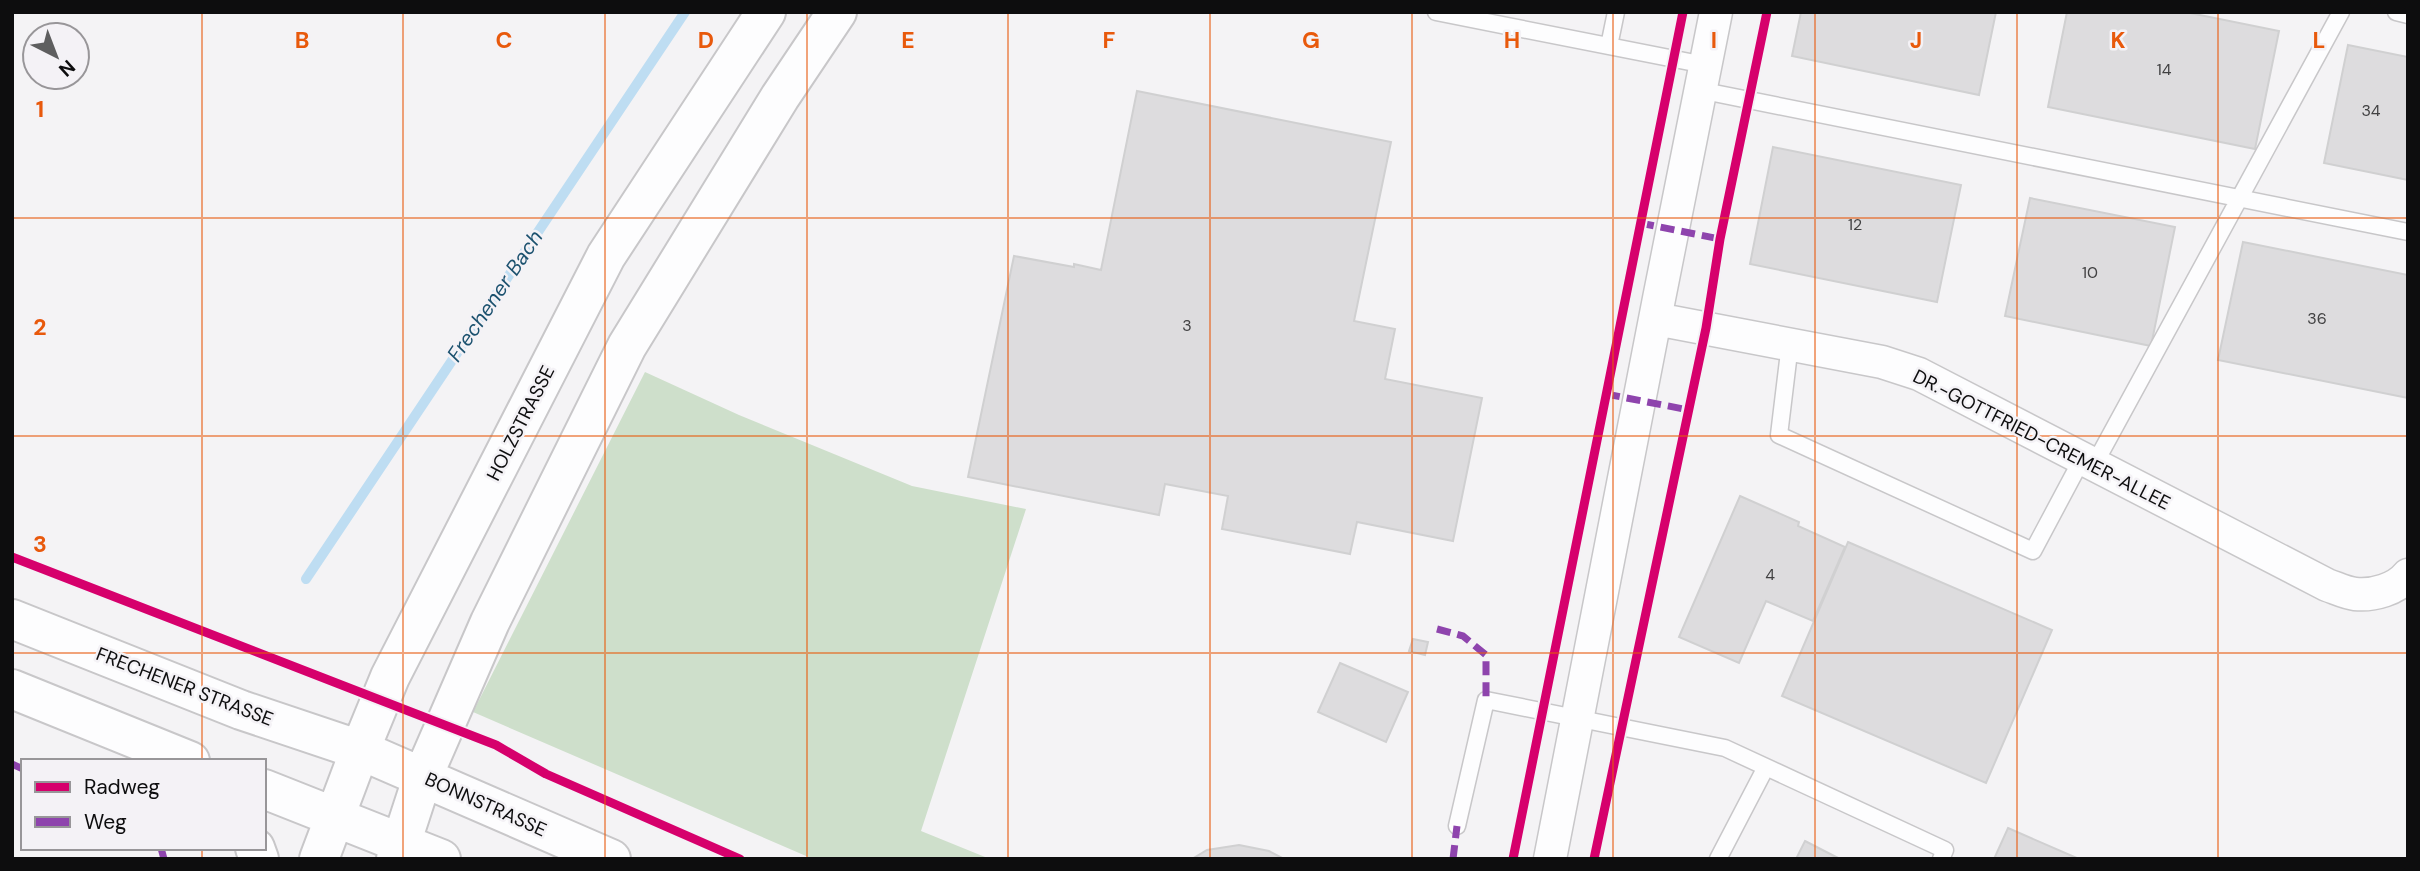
<svg xmlns="http://www.w3.org/2000/svg" width="2420" height="871" viewBox="0 0 2420 871" font-family="'DM Sans',sans-serif">
  <rect width="100%" height="100%" fill="#f4f3f5"/>
  <path fill="#cedfcb" d="M645 372 739 415 912 486 1026 509 921 831 990 859H813L473 712Z"/>
  <g fill="none" stroke-linecap="round" stroke-linejoin="round">
    <path stroke="#beddf2" stroke-width="10" d="M306 579 685 12"/>
  </g>
  <path fill="#dddcde" stroke="#d0d0d1" stroke-width="2" d="M1801 12H1996L1979 95 1792 56Z
    M2067 12H2185L2279 31 2255 149 2048 107Z
    M2348 45 2408 57V180L2324 163Z
    M1137 91 1391 142 1354 321 1395 329 1385 379 1482 398 1453 541 1357 522 1350 554 1222 529 1228 496 1165 484 1159 515 968 477 1014 256 1074 267V264L1101 270Z
    M1773 147 1961 185 1937 302 1750 264Z
    M2030 198 2175 227 2151 346 2005 316Z
    M2243 242 2408 275V398L2218 360Z
    M1740 496 1799 522 1798 526 1845 547 1813 621 1766 601 1739 663 1679 637Z
    M1848 542 2052 630 1986 783 1782 696Z
    M1413 639 1428 642 1425 655 1409 651Z
    M1340 663 1408 692 1386 742 1318 712Z
    M2008 828 2079 859H1994Z
    M1805 841 1840 859H1796Z
    M1239 845 1269 851 1284 859H1192L1207 850Z"/>
  <g fill="none" stroke-linecap="round" stroke-linejoin="round">
    <defs>
      <path id="lane" d="M1436 12 1705 65
        M2396 12 2408 15
        M1609 46 1616 12
        M1699 90 2408 232
        M1790 344 1779 435 2033 551 2082 459
        M2094 465 2341 12
        M1457 826 1486 700 1725 748 1945 850 1941 859
        M1718 859 1766 767"/>
      <path id="street" d="M1656 319 1882 362 1919 374 2327 585C2336 588 2346 593 2355 594 2373 596 2397 589 2408 575
        M1550 859C1605 577 1659 294 1716 12"/>
      <path id="secondary" d="M12 619 241 710 360 750 611 859
        M12 689 190 761
        M264 789 441 859
        M255 848 259 859
        M319 859 360 750 390 677 606 256 766 12
        M396 859 423 776 490 622 627 346 780 97 837 12"/>
    </defs>
    <use href="#lane" stroke="#c8c7c9" stroke-width="19"/>
    <use href="#street" stroke="#c8c7c9" stroke-width="35"/>
    <use href="#secondary" stroke="#c8c7c9" stroke-width="42"/>
    <use href="#lane" stroke="#fdfdfe" stroke-width="16"/>
    <use href="#street" stroke="#fdfdfe" stroke-width="32"/>
    <use href="#secondary" stroke="#fdfdfe" stroke-width="38"/>
    <path stroke="#8e44ad" stroke-width="7" stroke-dasharray="14 7" stroke-linecap="butt" d="M1640 223 1720 239
      M1606 394 1689 410
      M1437 629 1463 636 1486 655V700
      M12 764 23 769
      M161 848 164 859
      M1453 859 1457 826"/>
    <defs>
      <path id="cycleway" d="M12 557 496 745 546 774 740 859
        M1513 859 1683 12
        M1594 859 1706 328 1720 239 1767 12"/>
    </defs>
    <use href="#cycleway" stroke="#f4f2f6" stroke-width="13"/>
    <use href="#cycleway" stroke="#d6006c" stroke-width="9"/>
  </g>
  <path fill="none" stroke="#e8590c" stroke-width="2" stroke-opacity="0.55" d="M202 12V761M403 12V859M605 12V859M807 12V859M1008 12V859M1210 12V859M1412 12V859M1613 12V859M1815 12V859M2017 12V859M2218 12V859M12 218H2408M12 436H2408M12 653H2408M202 848V859"/>
  <g text-anchor="middle" stroke-width="5" stroke-linejoin="round" paint-order="stroke">
    <g font-size="16" fill="#414142">
      <text x="2164" y="75">14</text>
      <text x="2371" y="116">34</text>
      <text x="1855" y="230">12</text>
      <text x="2090" y="278">10</text>
      <text x="2317" y="324">36</text>
      <text x="1187" y="331">3</text>
      <text x="1770" y="580">4</text>
    </g>
    <g font-size="19" fill="#0d0d0e" stroke="#f4f2f6">
      <text transform="translate(520 423) rotate(-63)" y="7">HOLZSTRASSE</text>
      <text transform="translate(2042 439) rotate(27)" y="7">DR.-GOTTFRIED-CREMER-ALLEE</text>
      <text transform="translate(185 686) rotate(21)" y="7">FRECHENER STRASSE</text>
      <text transform="translate(486 804) rotate(24)" y="7">BONNSTRASSE</text>
    </g>
    <g font-size="21" font-style="italic" fill="#1c526f" stroke="#f4f2f6">
      <text transform="translate(495 296) rotate(-56)" y="7">Frechener Bach</text>
    </g>
  </g>
  <g font-size="23" text-anchor="middle" font-weight="bold" fill="#e8590c" stroke="#f4f2f6" stroke-width="5" stroke-linejoin="round" paint-order="stroke">
    <text x="302" y="48">B</text>
    <text x="504" y="48">C</text>
    <text x="706" y="48">D</text>
    <text x="908" y="48">E</text>
    <text x="1109" y="48">F</text>
    <text x="1311" y="48">G</text>
    <text x="1512" y="48">H</text>
    <text x="1714" y="48">I</text>
    <text x="1916" y="48">J</text>
    <text x="2118" y="48">K</text>
    <text x="2319" y="48">L</text>
    <text x="40" y="117">1</text>
    <text x="40" y="335">2</text>
    <text x="40" y="552">3</text>
  </g>
  <rect width="2420" height="871" fill="none" stroke="#0d0d0e" stroke-width="28"/>
  <rect x="21" y="759" width="245" height="91" fill="#f4f2f6" stroke="#989699" stroke-width="2"/>
  <rect x="35" y="782" width="35" height="10" fill="#d6006c" stroke="#989699" stroke-width="2"/>
  <text x="84" y="794" font-size="21" fill="#0d0d0e">Radweg</text>
  <rect x="35" y="817" width="35" height="10" fill="#8e44ad" stroke="#989699" stroke-width="2"/>
  <text x="84" y="829" font-size="21" fill="#0d0d0e">Weg</text>
  <g transform="translate(56 56) rotate(138)"><circle r="33" fill="#f4f2f6" stroke="#989699" stroke-width="2"/>
  <path d="M0-5L12 26L0 18L-12 26Z" fill="#5e5e5f"/>
  <text y="-10" font-size="19" font-weight="bold" text-anchor="middle" fill="#0d0d0e">N</text>
  </g>
</svg>
